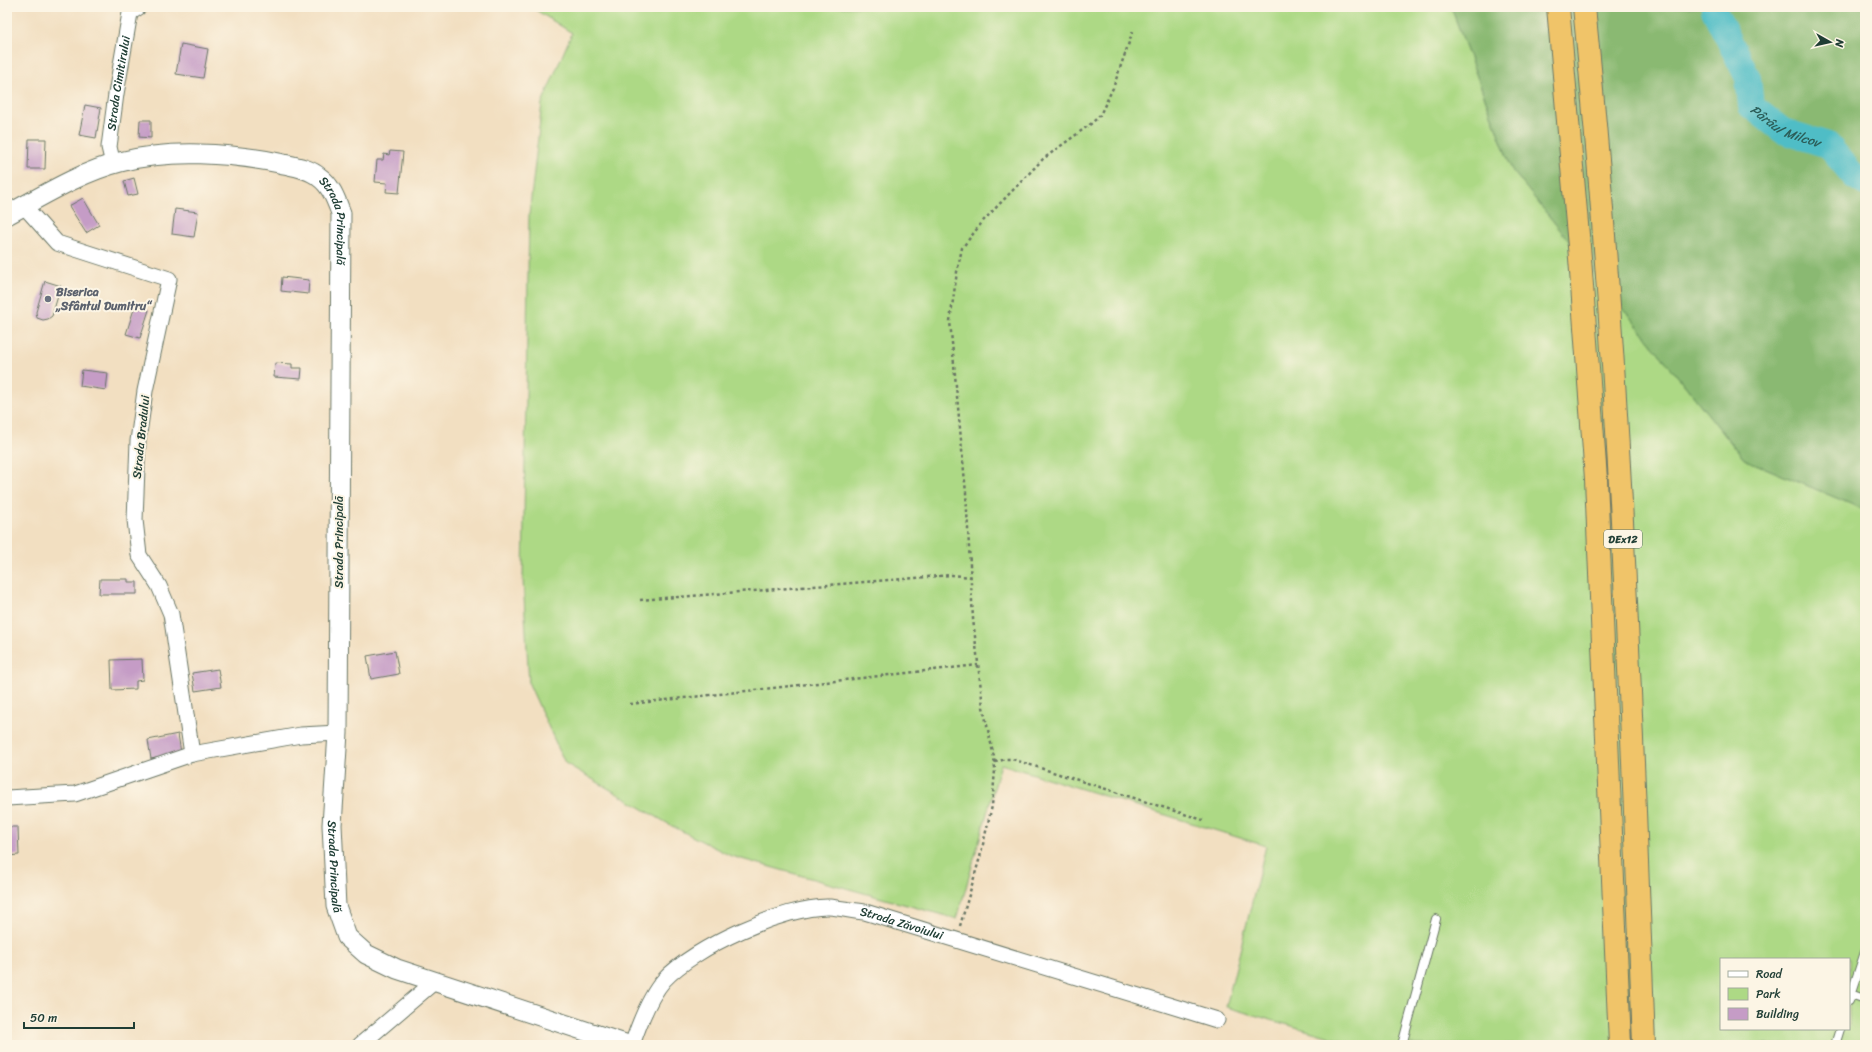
<svg xmlns="http://www.w3.org/2000/svg" width="1872" height="1052" viewBox="0 0 1872 1052" font-family="Sriracha,sans-serif">
  <rect width="100%" height="100%" fill="#fcf5e5"/>
  <filter id="ink" filterUnits="userSpaceOnUse"><feTurbulence type="fractalNoise" baseFrequency=".025" numOctaves="2"/><feDisplacementMap in="SourceGraphic" scale="8" xChannelSelector="R" yChannelSelector="G"/><feConvolveMatrix kernelMatrix="1 2 1 2 8 2 1 2 1" color-interpolation-filters="sRGB"/></filter>
  <filter id="wash" filterUnits="userSpaceOnUse"><feTurbulence type="fractalNoise" baseFrequency=".012" numOctaves="4" result="noise"/><feDisplacementMap in="SourceGraphic" scale="16" xChannelSelector="R" yChannelSelector="G"/><feGaussianBlur stdDeviation="0.9" result="paint"/><feColorMatrix in="noise" values="0 0 0 0 0 0 0 0 0 0 0 0 0 0 0 0 0 1.4 0 .05"/><feComposite in="paint" operator="in"/></filter>
  <g filter="url(#wash)">
    <rect width="100%" height="100%" fill="#f2dfc1"/>
    <path fill="#add985" stroke="#668b5c" fill-rule="evenodd" d="M531 7H1451L1512 170 1744 459 1865 510V1045H1358L1226 1007 1266 846 1001 764 957 919 731 856 672 826 565 763 529 684 523 579 529 215 542 103 572 33ZM1721 959H1849V1029H1721Z"/>
    <path fill="#8ab972" stroke="#547b53" d="M1451 7H1865V510L1744 459 1512 170Z"/>
    <g fill="none" stroke-linecap="round" stroke-linejoin="round">
      <path stroke="#4fbdc6" stroke-width="26" id="s1" d="M1714 7V10L1748 78 1751 106 1783 131 1828 145 1854 176 1865 183"/>
    </g>
    <g id="blocks">
      <path fill="#c59cc6" d="M181 44 208 49 203 78 176 74Z
        M85 105 101 108 96 138 79 135Z
        M140 120H151V138L139 137Z
        M29 139H46L45 169H28Z
        M390 151 403 152 399 193 386 192 387 183 375 182 377 160H383L384 154 389 155Z
        M134 178 138 194 128 196 124 181Z
        M83 198 99 225 86 233 69 206Z
        M175 209 198 212 194 237 172 234Z
        M282 277 309 280 308 294 281 291Z
        M45 281 61 286 52 316 48 319 43 320 37 318 36 312Z
        M135 306 149 310 140 338 126 334Z
        M275 363 292 364V368H302L301 379 274 377Z
        M82 370 108 373 106 390 80 386Z
        M100 579H128V582H137V594H99Z
        M395 651 399 674 371 679 367 656Z
        M142 659 143 680 136 681V689L112 690 111 660Z
        M218 669 221 687 195 691 192 673Z
        M178 734 181 753 151 759 148 740Z
        M7 827H18L19 855 7 856Z"/>
    </g>
  </g>
  <g filter="url(#ink)">
    <use href="#blocks" fill-opacity="0" stroke="#697665" stroke-width="1"/>
    <g fill="none" stroke-linecap="round" stroke-linejoin="round">
      <defs>
        <path id="service" d="M1851 994 1865 999
          M1849 1001 1865 952
          M1402 1045 1436 919
          M1835 1045 1840 1029"/>
        <g id="minor">
          <path id="s2" d="M113 164 109 147 116 94 130 13 139 7"/>
          <path d="M24 206 57 243 169 279 145 391 138 441 135 520 139 555 159 586 171 614 192 754"/>
          <path d="M7 798 75 794 192 754 301 735 338 733"/>
          <path d="M360 1045 434 982"/>
          <path id="s3" d="M632 1045C639 1024 650 996 664 980 694 947 785 906 829 907 841 908 853 911 865 912L1217 1020"/>
        </g>
        <g id="tertiary">
          <path id="s4" d="M7 215C42 196 81 172 120 162 170 149 229 153 279 163 292 166 309 168 319 177 331 185 336 200 341 213L338 733 332 825 336 906 347 937 366 954 397 969 628 1045"/>
        </g>
        <path id="trunk" d="M1558 7 1580 258 1596 479 1620 1045
          M1584 7C1619 352 1631 699 1644 1045"/>
      </defs>
      <use href="#service" stroke="#697665" stroke-width="10"/>
      <use href="#minor" stroke="#697665" stroke-width="17"/>
      <use href="#tertiary" stroke="#697665" stroke-width="21"/>
      <use href="#trunk" stroke="#697665" stroke-width="24"/>
      <path stroke="#697665" stroke-width="2.5" stroke-dasharray="3 3" stroke-linecap="butt" d="M640 600 952 575 971 577
        M630 704 978 665
        M995 762 1006 759H1012L1203 820
        M960 926 980 857 992 806 995 770 994 757 983 707 973 619 966 493 950 321 957 272 962 248 984 220 1043 159 1092 123 1100 115 1113 88 1133 31"/>
      <use href="#service" stroke="#fff" stroke-width="8"/>
      <use href="#minor" stroke="#fff" stroke-width="15"/>
      <use href="#tertiary" stroke="#fff" stroke-width="19"/>
      <use href="#trunk" stroke="#f0c469" stroke-width="22"/>
    </g>
  </g>
  <circle fill="#6b7280" stroke="#fcf5e5" stroke-width="1.5" cx="48" cy="299" r="4"/>
  <g text-anchor="middle" stroke-width="4" stroke-linejoin="round" paint-order="stroke">
    <rect fill="#fcf5e5" stroke="#617469" stroke-width="1" x="1604" y="530" width="38" height="18" rx="3"/>
    <g font-size="11" font-weight="bold" fill="#1f3d34">
      <text x="1623" y="543">DEx12</text>
    </g>
    <g font-size="12" fill="#1f3d34" stroke="#fcf5e5">
      <text dy="4" stroke="none"><textPath href="#s2" startOffset="82">Strada Cimitirului</textPath></text>
      <text dy="4" stroke="none"><textPath href="#s4" startOffset="377">Strada Principală</textPath></text>
      <text transform="translate(141 437) rotate(-84)" y="4">Strada Bradului</text>
      <text transform="translate(339 542) rotate(-90)" y="4">Strada Principală</text>
      <text dy="4" stroke="none"><textPath href="#s4" startOffset="1025">Strada Principală</textPath></text>
      <text dy="4" stroke="none"><textPath href="#s3" startOffset="331">Strada Zăvoiului</textPath></text>
    </g>
    <g font-size="12" font-weight="bold" fill="#5b616d" stroke="#fcf5e5" text-anchor="start">
      <text x="56" y="296">Biserica<tspan x="56" dy="14">„Sfântul Dumitru“</tspan></text>
    </g>
    <g font-size="13" font-style="italic" fill="#2b5d58" stroke="#fcf5e5">
      <text dy="5" stroke="none"><textPath href="#s1" startOffset="148">Pârâul Milcov</textPath></text>
    </g>
  </g>
  <rect width="1872" height="1052" fill="none" stroke="#fcf5e5" stroke-width="24"/>
  <rect x="1720" y="958" width="130" height="72" fill="#fcf5e5" stroke="#a4ab9e"/>
  <rect x="1728" y="971" width="20" height="6" fill="#ffffff" stroke="#a4ab9e"/>
  <text x="1756" y="978" font-size="12" fill="#1f3d34">Road</text>
  <rect x="1728" y="988" width="20" height="12" fill="#add985" stroke="#a4ab9e"/>
  <text x="1756" y="998" font-size="12" fill="#1f3d34">Park</text>
  <rect x="1728" y="1008" width="20" height="12" fill="#c59cc6" stroke="#a4ab9e"/>
  <text x="1756" y="1018" font-size="12" fill="#1f3d34">Building</text>
  <g transform="translate(1830 42) rotate(98)" stroke="#fcf5e5" stroke-width="3" paint-order="stroke">
  <path d="M0-3L7 15L0 10L-7 15Z" fill="#1f3d34"/>
  <text y="-6" font-size="11" font-weight="bold" text-anchor="middle" fill="#1f3d34">N</text>
  </g>
  <path d="M24 1022v6h110v-6" fill="none" stroke="#1f3d34" stroke-width="2"/>
  <text x="30" y="1022" font-size="12" fill="#1f3d34" stroke="#fcf5e5" stroke-width="3" paint-order="stroke">50 m</text>
</svg>
